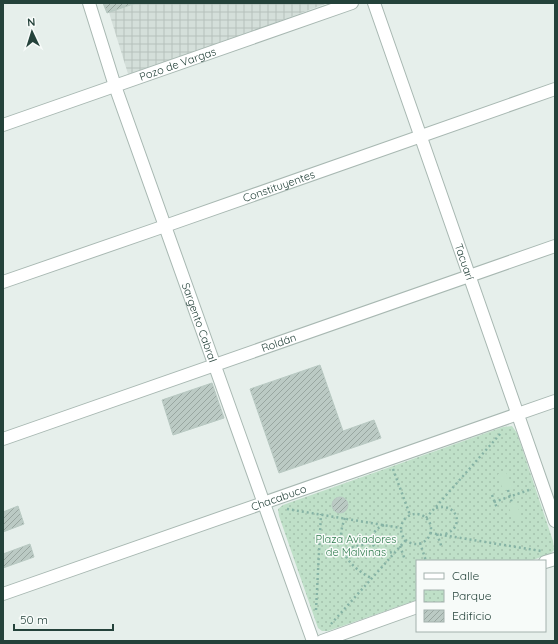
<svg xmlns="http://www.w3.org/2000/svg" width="558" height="644" viewBox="0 0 558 644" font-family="Quicksand,sans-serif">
  <defs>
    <pattern id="industrial-grid" width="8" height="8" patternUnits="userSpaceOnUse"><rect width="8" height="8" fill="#d4dfda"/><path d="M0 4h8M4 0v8" fill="none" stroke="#b6c1bc"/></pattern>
    <pattern id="park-dots" width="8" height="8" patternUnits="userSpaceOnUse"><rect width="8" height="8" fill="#bfe0c8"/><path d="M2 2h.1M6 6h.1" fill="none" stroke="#a4c1ad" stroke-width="1.8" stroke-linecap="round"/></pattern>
    <pattern id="building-hatch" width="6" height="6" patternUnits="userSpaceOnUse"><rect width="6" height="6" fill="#bbcac4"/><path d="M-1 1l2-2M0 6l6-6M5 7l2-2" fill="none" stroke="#98a6a0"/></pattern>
  </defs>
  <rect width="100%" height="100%" fill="#e6efeb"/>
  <path fill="url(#industrial-grid)" d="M106 3H328L129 77Z"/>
  <path fill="url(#park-dots)" d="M512 426 517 433 553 541 554 550 550 554 530 561H417V600L328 631H322L318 628 279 516 278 509 283 505 503 427Z"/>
  <path fill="#bfe0c8" d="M506 472 512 488 503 491 498 474Z
    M516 502 522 519 514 521 508 505Z"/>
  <path fill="url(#building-hatch)" stroke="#b8c9c2" d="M103 3H136L107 13Z
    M320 365 343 431 374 420 381 438 279 473 250 389Z
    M212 383 224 418 173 435 162 400Z
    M332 505a8 8 0 1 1 16 0a8 8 0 1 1-16 0Z
    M18 506 24 524 3 532V512Z
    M30 544 34 557 3 568V554Z"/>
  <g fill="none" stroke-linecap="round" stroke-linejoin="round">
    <defs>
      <g id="minor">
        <path id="s1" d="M89 3 115 86 313 641"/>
        <path id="s2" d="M374 3 555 521"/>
        <path id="s3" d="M3 125 352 3"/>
        <path id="s4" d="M3 282 165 226 555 89"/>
        <path id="s5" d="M3 439 555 246"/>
        <path d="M545 562 555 559"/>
        <path id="s6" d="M3 594 555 401"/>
        <path d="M322 641 417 607"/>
      </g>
    </defs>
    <use href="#minor" stroke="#a8b8b2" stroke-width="14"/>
    <path stroke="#86b3a5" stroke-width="2.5" stroke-dasharray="2 3" stroke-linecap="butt" d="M393 469 410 515
      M508 490 512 503
      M492 495 497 508
      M494 502 532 489
      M436 508C458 502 465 528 445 534
      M287 509 401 528
      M401 529a15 15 0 1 1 30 0a15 15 0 1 1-30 0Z
      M345 518C334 546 346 565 371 578
      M426 518 501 433
      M384 525C363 533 372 560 395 551
      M430 533 541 551
      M437 534 442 548
      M420 543 426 561
      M400 546 405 560
      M342 550 373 542
      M316 610 321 514
      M331 624 406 540"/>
    <use href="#minor" stroke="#fff" stroke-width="12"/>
  </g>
  <g text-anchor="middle" stroke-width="3" stroke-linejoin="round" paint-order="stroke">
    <g font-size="11" fill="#24423a" stroke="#f7fbf9">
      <text dy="4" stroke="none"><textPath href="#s3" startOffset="185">Pozo de Vargas</textPath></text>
      <text dy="4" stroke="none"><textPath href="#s4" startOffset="292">Constituyentes</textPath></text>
      <text dy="4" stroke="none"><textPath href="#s2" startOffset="274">Tacuarí</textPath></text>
      <text dy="4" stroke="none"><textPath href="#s1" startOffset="338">Sargento Cabral</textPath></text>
      <text dy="4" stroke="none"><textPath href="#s5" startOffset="292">Roldán</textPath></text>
      <text dy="4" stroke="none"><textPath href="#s6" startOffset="292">Chacabuco</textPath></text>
    </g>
    <g font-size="11" fill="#2d7a4b" stroke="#f7fbf9">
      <text x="356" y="543">Plaza Aviadores<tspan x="356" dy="13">de Malvinas</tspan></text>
    </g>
  </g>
  <rect width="558" height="644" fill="none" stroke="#24423a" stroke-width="8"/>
  <rect x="416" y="560" width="130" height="72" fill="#f7fbf9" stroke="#a3b1ad"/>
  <rect x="424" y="573" width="20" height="6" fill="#ffffff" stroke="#a3b1ad"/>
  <text x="452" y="580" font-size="12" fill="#24423a">Calle</text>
  <rect x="424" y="590" width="20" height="12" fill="url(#park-dots)" stroke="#a3b1ad"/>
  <text x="452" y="600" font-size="12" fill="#24423a">Parque</text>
  <rect x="424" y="610" width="20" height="12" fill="url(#building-hatch)" stroke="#a3b1ad"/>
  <text x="452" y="620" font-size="12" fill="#24423a">Edificio</text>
  <g transform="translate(32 32) rotate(356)" stroke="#f7fbf9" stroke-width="3" paint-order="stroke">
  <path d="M0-3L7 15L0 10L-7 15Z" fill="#24423a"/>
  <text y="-6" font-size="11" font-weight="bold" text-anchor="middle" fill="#24423a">N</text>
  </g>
  <path d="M14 624v6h99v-6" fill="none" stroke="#24423a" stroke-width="2"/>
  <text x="20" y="624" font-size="12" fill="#24423a" stroke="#f7fbf9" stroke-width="3" paint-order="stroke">50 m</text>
</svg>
